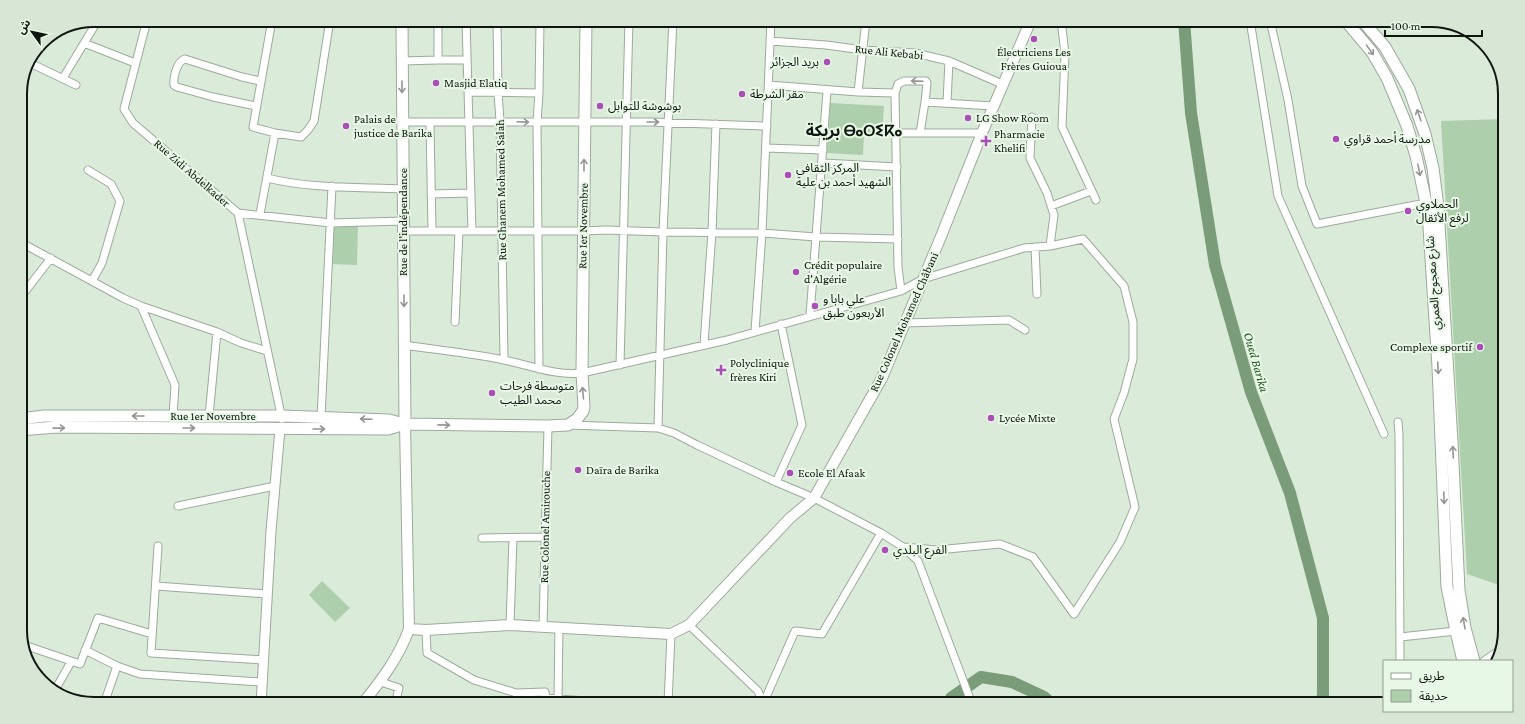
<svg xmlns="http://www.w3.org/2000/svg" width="1525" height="724" viewBox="0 0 1525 724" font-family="'Crimson Pro','Noto Sans Arabic','Noto Sans Tifinagh',serif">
  <rect width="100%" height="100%" fill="#daebd9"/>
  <path fill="#aecfac" d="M830 103 884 106 882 135H864L863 155 827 153Z
    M1505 119V587L1467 574 1441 121Z
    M334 221 358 222 357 265 333 264Z
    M322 581 350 608 335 622 309 595Z"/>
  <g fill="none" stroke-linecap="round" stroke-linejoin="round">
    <path stroke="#7b9c79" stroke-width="12" d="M1184 20 1191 113 1215 265 1251 392 1290 493 1323 618V696L1319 704
      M950 704 951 698 981 677 1012 682 1044 697 1052 704"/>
    <defs>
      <path id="minor" d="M147 20 124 109 133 123 238 213 282 419
        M272 20 253 127 275 133 301 137 308 130 314 121 330 20
        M438 20V60H466
        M466 20 472 231
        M497 20 498 93 500 121 504 359
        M866 20 858 92 895 93
        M1061 20 1065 54 1062 127 1096 200
        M1250 20 1278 196 1384 434
        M1270 20 1288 100 1302 186 1317 224 1426 203
        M770 41 826 45 863 50 915 53 949 61 1002 84
        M84 43 135 63
        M402 61 438 60
        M32 64 76 85
        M63 78 95 25 94 20
        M769 85 858 92
        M468 92 539 93
        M947 102 949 61
        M256 106 213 97 177 87 174 85C173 77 177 61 185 59L242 77 260 81
        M1032 117 1030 158 1047 193 1054 215 1050 246
        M403 122H651L767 126
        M430 123 432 231
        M896 133H982
        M920 133 925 102 994 106
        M766 148 823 150
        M823 163 897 167
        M88 170 111 184 120 201 102 263 92 281
        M267 178C311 189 358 187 403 189
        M431 194 471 193
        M1051 206 1091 191
        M238 213 331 223 404 221
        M260 214 275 133
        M403 231H584L605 230 663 232 762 233 816 237 827 91
        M20 242 123 298 141 306
        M1035 247 1037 294
        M901 291 898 267 895 93 898 84 904 81H926L927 83 925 102
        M20 298 51 258
        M810 315 816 237 898 239
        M455 322 459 231
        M905 323 1009 320 1025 330
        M755 331 762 233 771 20
        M704 344 712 232 716 124
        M404 345C437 350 471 353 504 360 530 365 555 376 582 373L727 340 901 291 923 279 1024 248 1050 246 1083 239 1124 286 1133 322V359L1124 393 1114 419 1135 507 1120 542 1074 614 1033 557 1000 544 937 550 903 547
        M620 365 629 20
        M539 369 537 122 539 93 540 20
        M173 416 175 385 141 306 217 332 241 343 267 351
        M209 416 217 332
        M321 418 332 186
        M1398 422 1399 434 1400 661
        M568 425 658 428 674 433 697 445 776 482 814 498 881 533 903 547 918 561 972 704
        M658 428 663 232 673 20
        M776 482 802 425 781 324
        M178 506 275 486
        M482 538 545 537
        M158 546 151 653 264 660
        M156 586 267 594
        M510 625 513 538
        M689 625 758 691 763 704
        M543 627 548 426
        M559 627 558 699 630 704
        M426 630 427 653 474 680 516 693 545 692 546 698 558 699
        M1400 637 1456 631
        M24 645 80 664 98 618 152 634
        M85 650 117 666 140 674 261 682
        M1484 661 1500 650
        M381 682 399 688 395 704
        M55 690 71 662
        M104 704 117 666
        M668 704 671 634
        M763 704 795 631 822 634 881 533"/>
      <path id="tertiary" d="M261 704 271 531 280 429"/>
      <path id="secondary" d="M409 629 426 630 510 625 671 634 689 625 790 518 814 498 882 378 942 234 982 133 1031 20
        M362 704C381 681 399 657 409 629L405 424"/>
      <path id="primary" d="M402 20 405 424
        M1345 20 1372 52 1387 78 1407 126 1416 156 1428 212 1438 367 1447 587 1456 631 1463 661
        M1362 20 1385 47 1409 89 1425 134 1433 168 1438 207 1452 442 1459 590 1465 628 1474 661
        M20 419 44 416H283L389 420 404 424
        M20 430 56 427 388 429 405 424 548 426 568 425 577 419 583 411 584 407 582 373 586 20"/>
    </defs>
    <use href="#minor" stroke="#9cab9a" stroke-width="9"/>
    <use href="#tertiary" stroke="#9cab9a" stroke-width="11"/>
    <use href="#secondary" stroke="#9cab9a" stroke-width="12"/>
    <use href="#primary" stroke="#9cab9a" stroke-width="13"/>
    <use href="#minor" stroke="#fff" stroke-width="7"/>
    <use href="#tertiary" stroke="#fff" stroke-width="9"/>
    <use href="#secondary" stroke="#fff" stroke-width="10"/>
    <use href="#primary" stroke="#fff" stroke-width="11"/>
  </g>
  <defs><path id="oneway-shaft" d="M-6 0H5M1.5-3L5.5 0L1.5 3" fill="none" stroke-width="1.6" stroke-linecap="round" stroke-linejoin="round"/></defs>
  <g stroke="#939693">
    <use href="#oneway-shaft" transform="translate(1370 50) rotate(54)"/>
    <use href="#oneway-shaft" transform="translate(917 81) rotate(-178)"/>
    <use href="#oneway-shaft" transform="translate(402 87) rotate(90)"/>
    <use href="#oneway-shaft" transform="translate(1419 115) rotate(-109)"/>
    <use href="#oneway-shaft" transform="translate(523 122) rotate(2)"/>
    <use href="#oneway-shaft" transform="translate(653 122)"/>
    <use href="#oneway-shaft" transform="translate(584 165) rotate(-90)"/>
    <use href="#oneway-shaft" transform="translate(1419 170) rotate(79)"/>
    <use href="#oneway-shaft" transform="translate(404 301) rotate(90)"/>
    <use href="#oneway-shaft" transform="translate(1438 368) rotate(87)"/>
    <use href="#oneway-shaft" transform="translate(583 393) rotate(-95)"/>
    <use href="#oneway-shaft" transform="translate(138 416) rotate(180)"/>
    <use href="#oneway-shaft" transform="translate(366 419) rotate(-178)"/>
    <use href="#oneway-shaft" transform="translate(444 425) rotate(1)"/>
    <use href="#oneway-shaft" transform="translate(59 428) rotate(-1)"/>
    <use href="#oneway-shaft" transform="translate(189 428)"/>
    <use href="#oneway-shaft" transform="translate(319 429)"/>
    <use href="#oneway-shaft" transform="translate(1453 452) rotate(-93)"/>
    <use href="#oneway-shaft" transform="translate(1444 498) rotate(88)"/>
    <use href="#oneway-shaft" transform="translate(1464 623) rotate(-100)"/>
  </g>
  <g fill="#ab4db6" stroke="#e8f8e6" stroke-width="1.5">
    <circle cx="1034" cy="39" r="4"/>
    <circle cx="827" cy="62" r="4"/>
    <circle cx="436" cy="83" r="4"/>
    <circle cx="742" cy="94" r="4"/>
    <circle cx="600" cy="106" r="4"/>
    <circle cx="968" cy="118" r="4"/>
    <circle cx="346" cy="126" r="4"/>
    <circle cx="1336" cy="139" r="4"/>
    <path d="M984 135h4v4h4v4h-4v4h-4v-4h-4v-4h4z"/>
    <circle cx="788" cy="175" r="4"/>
    <circle cx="1408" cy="211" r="4"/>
    <circle cx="796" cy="272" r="4"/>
    <circle cx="815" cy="306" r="4"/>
    <circle cx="1480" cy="347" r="4"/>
    <path d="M719 364h4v4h4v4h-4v4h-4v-4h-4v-4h4z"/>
    <circle cx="492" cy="393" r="4"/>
    <circle cx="991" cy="418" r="4"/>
    <circle cx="578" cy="470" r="4"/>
    <circle cx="790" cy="473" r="4"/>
    <circle cx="885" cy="550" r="4"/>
  </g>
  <g text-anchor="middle" stroke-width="4" stroke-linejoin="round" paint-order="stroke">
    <g font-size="12" fill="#101610" stroke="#e8f8e6">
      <text transform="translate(889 52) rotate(6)" y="4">Rue Ali Kebabi</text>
      <text transform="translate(192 173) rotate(41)" y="4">Rue Zidi Abdelkader</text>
      <text transform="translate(501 190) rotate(-91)" y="4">Rue Ghanem Mohamed Salah</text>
      <text transform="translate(403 222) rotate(-90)" y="4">Rue de l'indépendance</text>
      <text transform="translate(583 226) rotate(-89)" y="4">Rue 1er Novembre</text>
      <text transform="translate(1433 283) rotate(-94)" y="4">شارع معجوج العمري</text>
      <text transform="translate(904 322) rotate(-66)" y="4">Rue Colonel Mohamed Châbani</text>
      <text x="213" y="420">Rue 1er Novembre</text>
      <text transform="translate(545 527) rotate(-89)" y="4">Rue Colonel Amirouche</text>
    </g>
    <g font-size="12" fill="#101610" stroke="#e8f8e6" text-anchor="start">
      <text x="1034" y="56" text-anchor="middle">Électriciens Les<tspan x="1034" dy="14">Frères Guioua</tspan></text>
      <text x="819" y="66" text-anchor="end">بريد الجزائر</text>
      <text x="444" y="87">Masjid Elatiq</text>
      <text x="750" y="98">مقر الشرطة</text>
      <text x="608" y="110">بوشوشة للتوابل</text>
      <text x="976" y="122">LG Show Room</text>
      <text x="354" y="123">Palais de<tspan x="354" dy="14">justice de Barika</tspan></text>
      <text x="994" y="138">Pharmacie<tspan x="994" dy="14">Khelifi</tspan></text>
      <text x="1344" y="143">مدرسة أحمد قراوي</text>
      <text x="796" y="172">المركز الثقافي<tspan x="796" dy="14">الشهيد أحمد بن علية</tspan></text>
      <text x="1416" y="208">الحملاوي<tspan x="1416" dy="14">لرفع الأثقال</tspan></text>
      <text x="804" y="269">Crédit populaire<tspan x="804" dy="14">d'Algérie</tspan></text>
      <text x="823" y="303">علي بابا و<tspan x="823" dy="14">الأربعون طبق</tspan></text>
      <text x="1472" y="351" text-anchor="end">Complexe sportif</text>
      <text x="730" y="367">Polyclinique<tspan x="730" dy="14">frères Kiri</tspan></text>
      <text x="500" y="390">متوسطة فرحات<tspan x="500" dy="14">محمد الطيب</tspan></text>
      <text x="999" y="422">Lycée Mixte</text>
      <text x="586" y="474">Daïra de Barika</text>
      <text x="798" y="477">Ecole El Afaak</text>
      <text x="893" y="554">الفرع البلدي</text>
    </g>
    <g font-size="13" font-style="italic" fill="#265525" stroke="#e8f8e6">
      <text transform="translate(1257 362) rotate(74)" y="5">Oued Barika</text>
    </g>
    <g font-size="16" font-weight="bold" fill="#101610" stroke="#e8f8e6">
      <text x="854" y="136">بريكة ⴱⴰⵔⵉⴽⴰ</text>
    </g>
  </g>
  <path d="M0 0H1525V724H0ZM94 27H1431A67 67 0 0 1 1498 94V630A67 67 0 0 1 1431 697H94A67 67 0 0 1 27 630V94A67 67 0 0 1 94 27Z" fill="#d7e6d5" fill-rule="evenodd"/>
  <path fill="none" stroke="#101610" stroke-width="2" d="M94 27H1431A67 67 0 0 1 1498 94V630A67 67 0 0 1 1431 697H94A67 67 0 0 1 27 630V94A67 67 0 0 1 94 27Z"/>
  <rect x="1383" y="660" width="130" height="52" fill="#e8f8e6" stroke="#929e90"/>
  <rect x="1391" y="673" width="20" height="6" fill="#ffffff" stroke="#929e90"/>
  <text x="1419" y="680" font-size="12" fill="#101610">طريق</text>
  <rect x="1391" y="690" width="20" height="12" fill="#aecfac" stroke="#929e90"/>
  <text x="1419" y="700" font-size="12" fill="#101610">حديقة</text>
  <g transform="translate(32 32) rotate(303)" stroke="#e8f8e6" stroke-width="3" paint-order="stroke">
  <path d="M0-3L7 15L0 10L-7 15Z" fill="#101610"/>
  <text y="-6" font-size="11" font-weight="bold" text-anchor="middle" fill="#101610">ش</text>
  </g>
  <path d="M1385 30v6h97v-6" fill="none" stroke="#101610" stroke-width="2"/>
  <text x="1391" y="30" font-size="12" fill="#101610" stroke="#e8f8e6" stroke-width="3" paint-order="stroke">100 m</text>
</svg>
